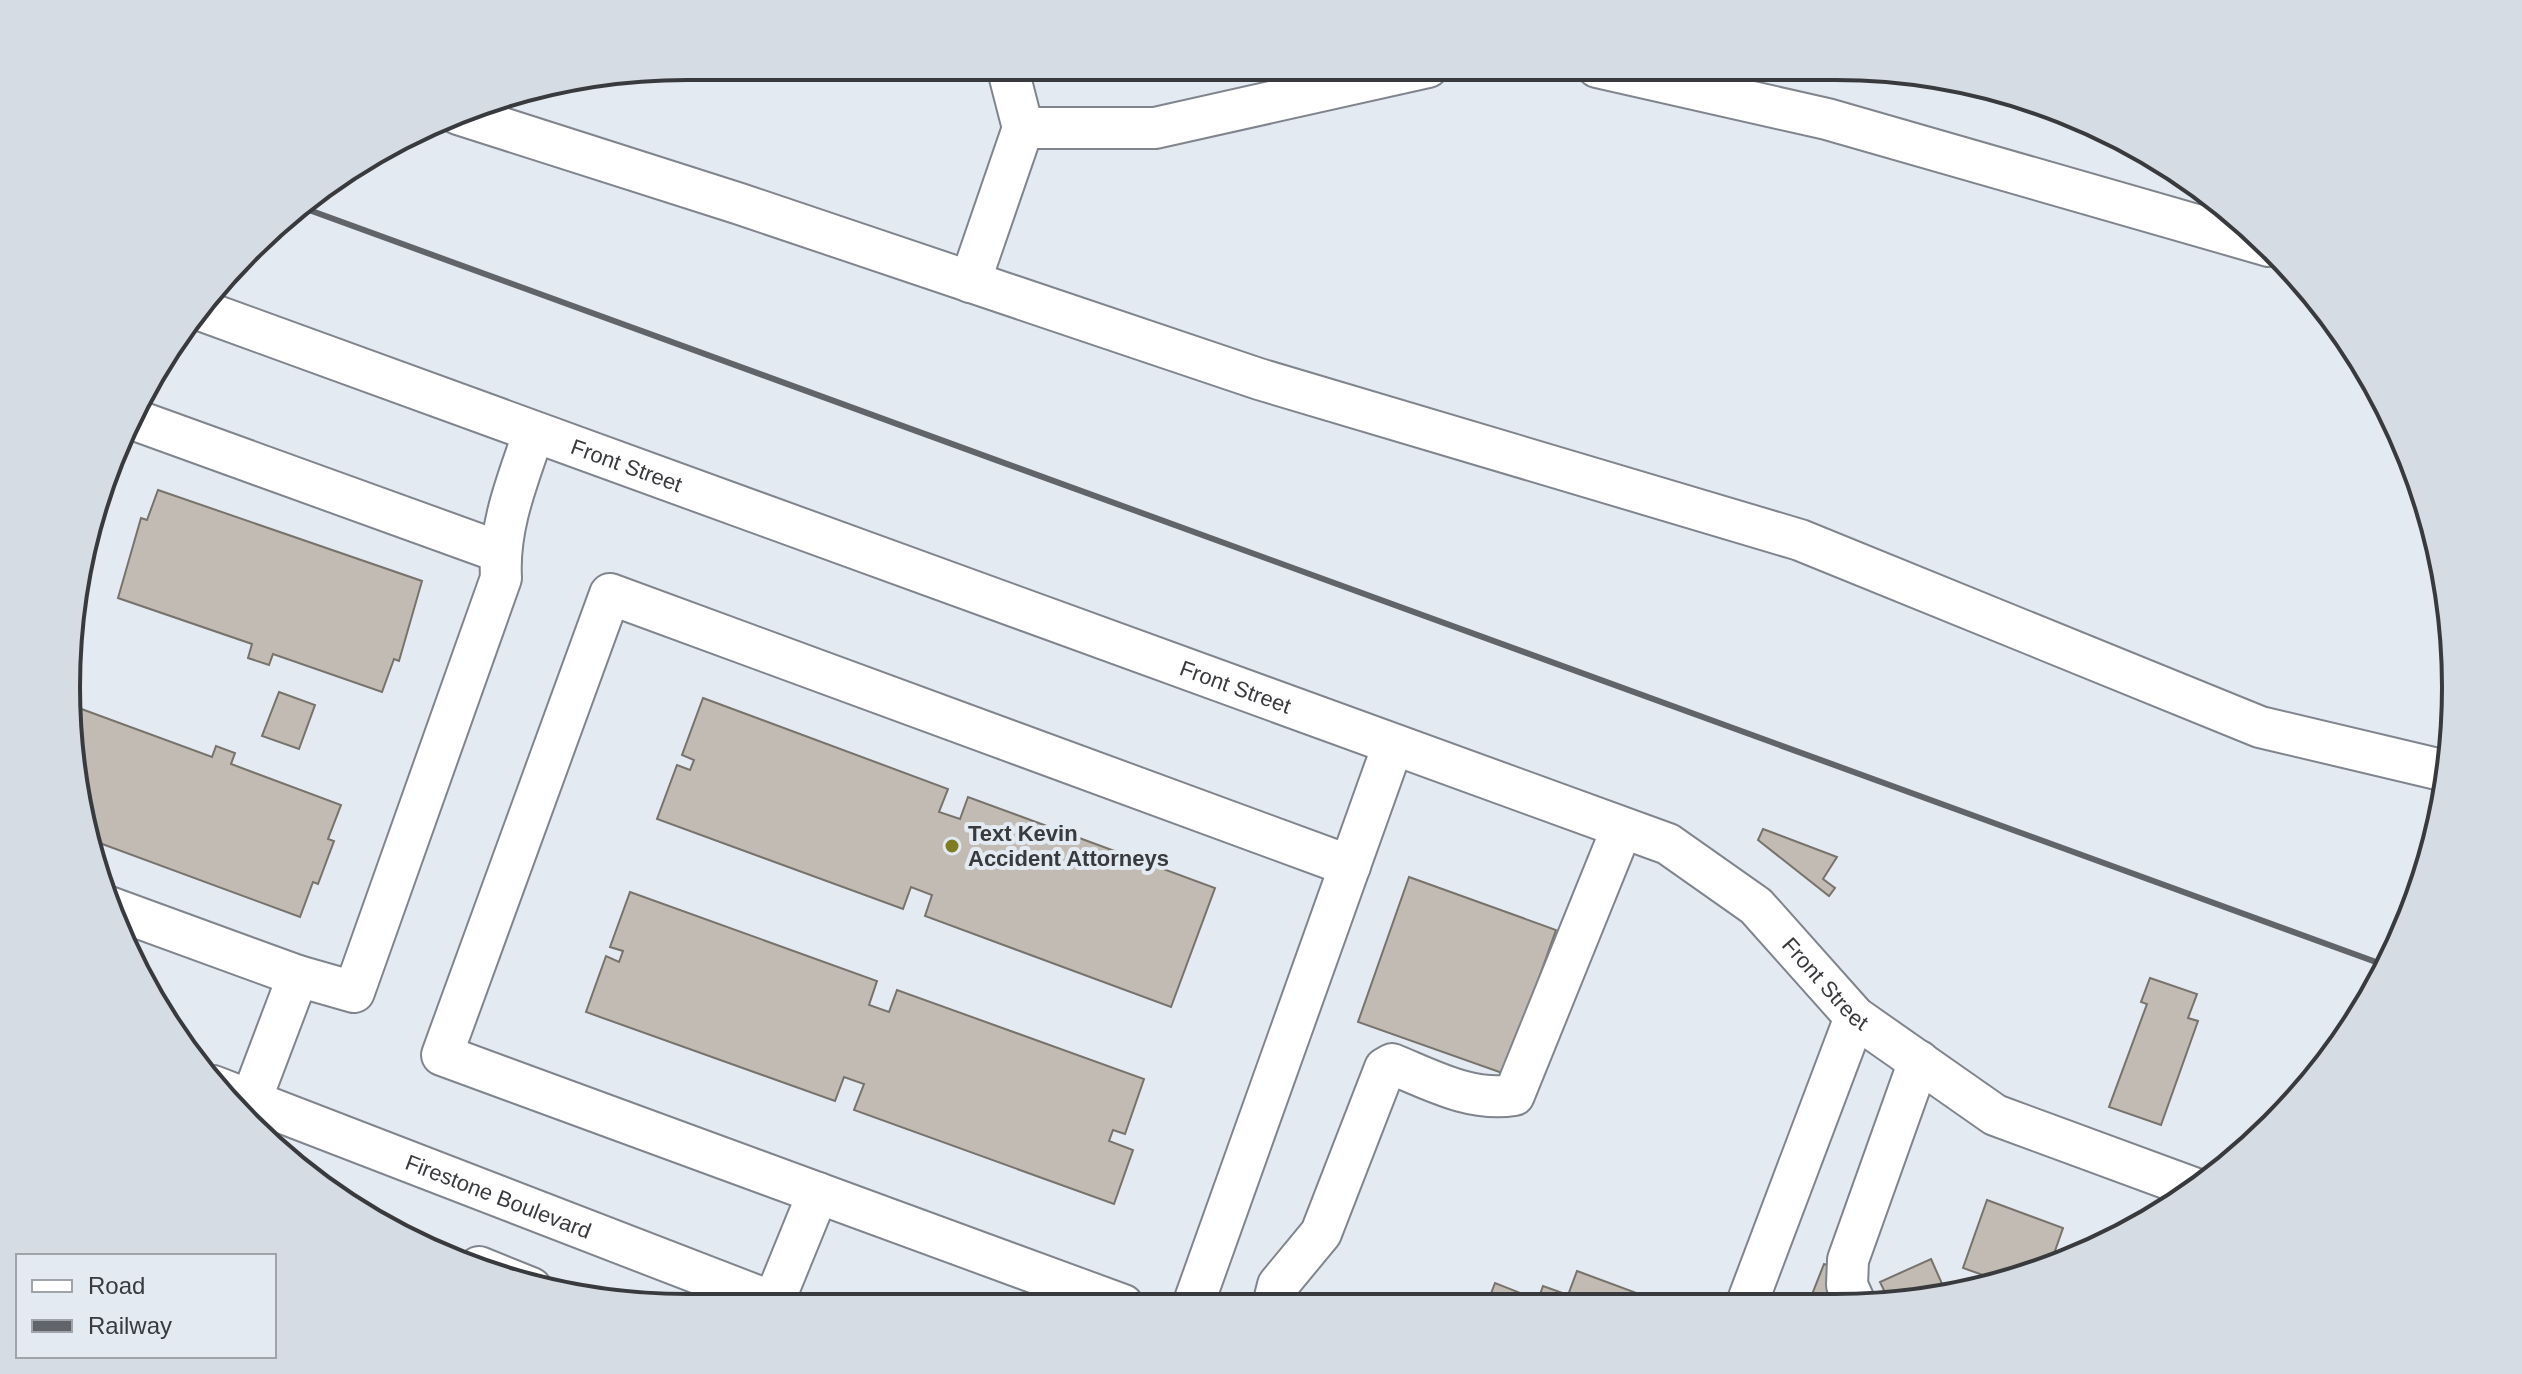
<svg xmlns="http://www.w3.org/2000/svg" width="2522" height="1374" viewBox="0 0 2522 1374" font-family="Arial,sans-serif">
  <rect width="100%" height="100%" fill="#e3eaf2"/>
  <path fill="#c1bbb3" stroke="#77726b" stroke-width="2" d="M158 490 422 581 399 661 394 659 382 692 273 654 269 665 248 658 252 644 118 598 141 518 147 520Z
    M279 692 315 705 299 749 262 736Z
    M703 698 948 789 939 812 960 819 968 797 1215 888 1171 1007 925 916 932 895 911 887 903 909 657 819 677 765 690 770 694 760 682 755Z
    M76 707 212 757 216 746 235 753 231 764 341 805 328 839 334 841 318 884 313 882 300 917 94 841 68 730Z
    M1763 829 1837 857 1823 879 1835 888 1829 896 1758 840Z
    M1409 877 1556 930 1505 1074 1358 1022Z
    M630 892 877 981 869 1005 889 1012 897 990 1144 1079 1125 1134 1113 1130 1109 1141 1133 1150 1114 1204 854 1110 864 1084 844 1077 835 1101 586 1012 606 956 619 962 623 951 610 947Z
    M2150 978 2197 994 2188 1018 2198 1021 2161 1125 2109 1107 2147 1004 2141 1002Z
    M1987 1200 2063 1228 2049 1268 2003 1282 1963 1268Z
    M1931 1259 1947 1295 1916 1303H1890L1880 1282Z
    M1824 1264 1838 1269 1825 1302 1811 1297Z
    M1577 1271 1642 1295 1639 1304H1487L1495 1283 1538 1300 1543 1286 1568 1295Z"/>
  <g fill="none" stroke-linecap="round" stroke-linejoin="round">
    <defs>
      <g id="minor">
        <path d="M1007 66 1023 128H1155L1428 67"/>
        <path d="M1597 67 1827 119 2269 246"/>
        <path d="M458 114 740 204 1259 379 1800 540 2260 727 2450 772"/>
        <path d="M970 282 1023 128"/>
        <path id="s1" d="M200 310 1668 844 1756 906 1855 1017 1995 1115 2196 1189"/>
        <path d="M135 420 500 552"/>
        <path d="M109 907 298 976"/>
        <path id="s2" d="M213 1086 783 1306"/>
        <path d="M251 1100 298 976 354 992 501 578C498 527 518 479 534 432"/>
        <path d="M479 1267 531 1288"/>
        <path d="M1747 1303 1855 1017"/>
        <path d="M1855 1303 1847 1285 1848 1260 1919 1061"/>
        <path d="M1123 1305 442 1055 610 594 1350 866"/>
        <path d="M1193 1305 1393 745"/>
        <path d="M1273 1305 1278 1285 1321 1233 1385 1068 1392 1064C1431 1080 1471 1102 1514 1095L1622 828"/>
        <path d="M772 1306 818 1193"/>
      </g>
    </defs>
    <use href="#minor" stroke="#80858d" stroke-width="44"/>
    <use href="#minor" stroke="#fff" stroke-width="40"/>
    <path stroke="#616468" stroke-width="6" d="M298 206 2387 966"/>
  </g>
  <circle fill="#7e7d24" stroke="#e3eaf2" stroke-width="3" cx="952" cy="846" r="8"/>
  <g text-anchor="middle" stroke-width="8" stroke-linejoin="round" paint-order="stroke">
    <g font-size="22" fill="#383a3d" stroke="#e3eaf2">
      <text dy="8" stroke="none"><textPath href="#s1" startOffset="454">Front Street</textPath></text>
      <text dy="8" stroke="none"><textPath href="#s1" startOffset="1102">Front Street</textPath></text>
      <text dy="8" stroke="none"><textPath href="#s1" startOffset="1774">Front Street</textPath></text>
      <text dy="8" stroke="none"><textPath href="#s2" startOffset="306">Firestone Boulevard</textPath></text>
    </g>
    <g font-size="22" font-weight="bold" fill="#383a3d" stroke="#e3eaf2" text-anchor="start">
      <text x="968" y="841">Text Kevin<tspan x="968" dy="25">Accident Attorneys</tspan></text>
    </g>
  </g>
  <path d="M0 0H2522V1374H0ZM687 80H1835A607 607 0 0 1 2442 687V687A607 607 0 0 1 1835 1294H687A607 607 0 0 1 80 687V687A607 607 0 0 1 687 80Z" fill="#d5dce4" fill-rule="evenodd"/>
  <path fill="none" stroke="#383a3d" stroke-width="4" d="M687 80H1835A607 607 0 0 1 2442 687V687A607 607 0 0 1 1835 1294H687A607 607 0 0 1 80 687V687A607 607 0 0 1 687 80Z"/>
  <rect x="16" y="1254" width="260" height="104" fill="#e3eaf2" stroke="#9fa4aa" stroke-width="2"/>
  <rect x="32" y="1280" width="40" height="12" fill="#ffffff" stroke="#9fa4aa" stroke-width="2"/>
  <text x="88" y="1294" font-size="24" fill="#383a3d">Road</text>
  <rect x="32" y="1320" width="40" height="12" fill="#616468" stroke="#9fa4aa" stroke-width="2"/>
  <text x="88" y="1334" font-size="24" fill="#383a3d">Railway</text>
</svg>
